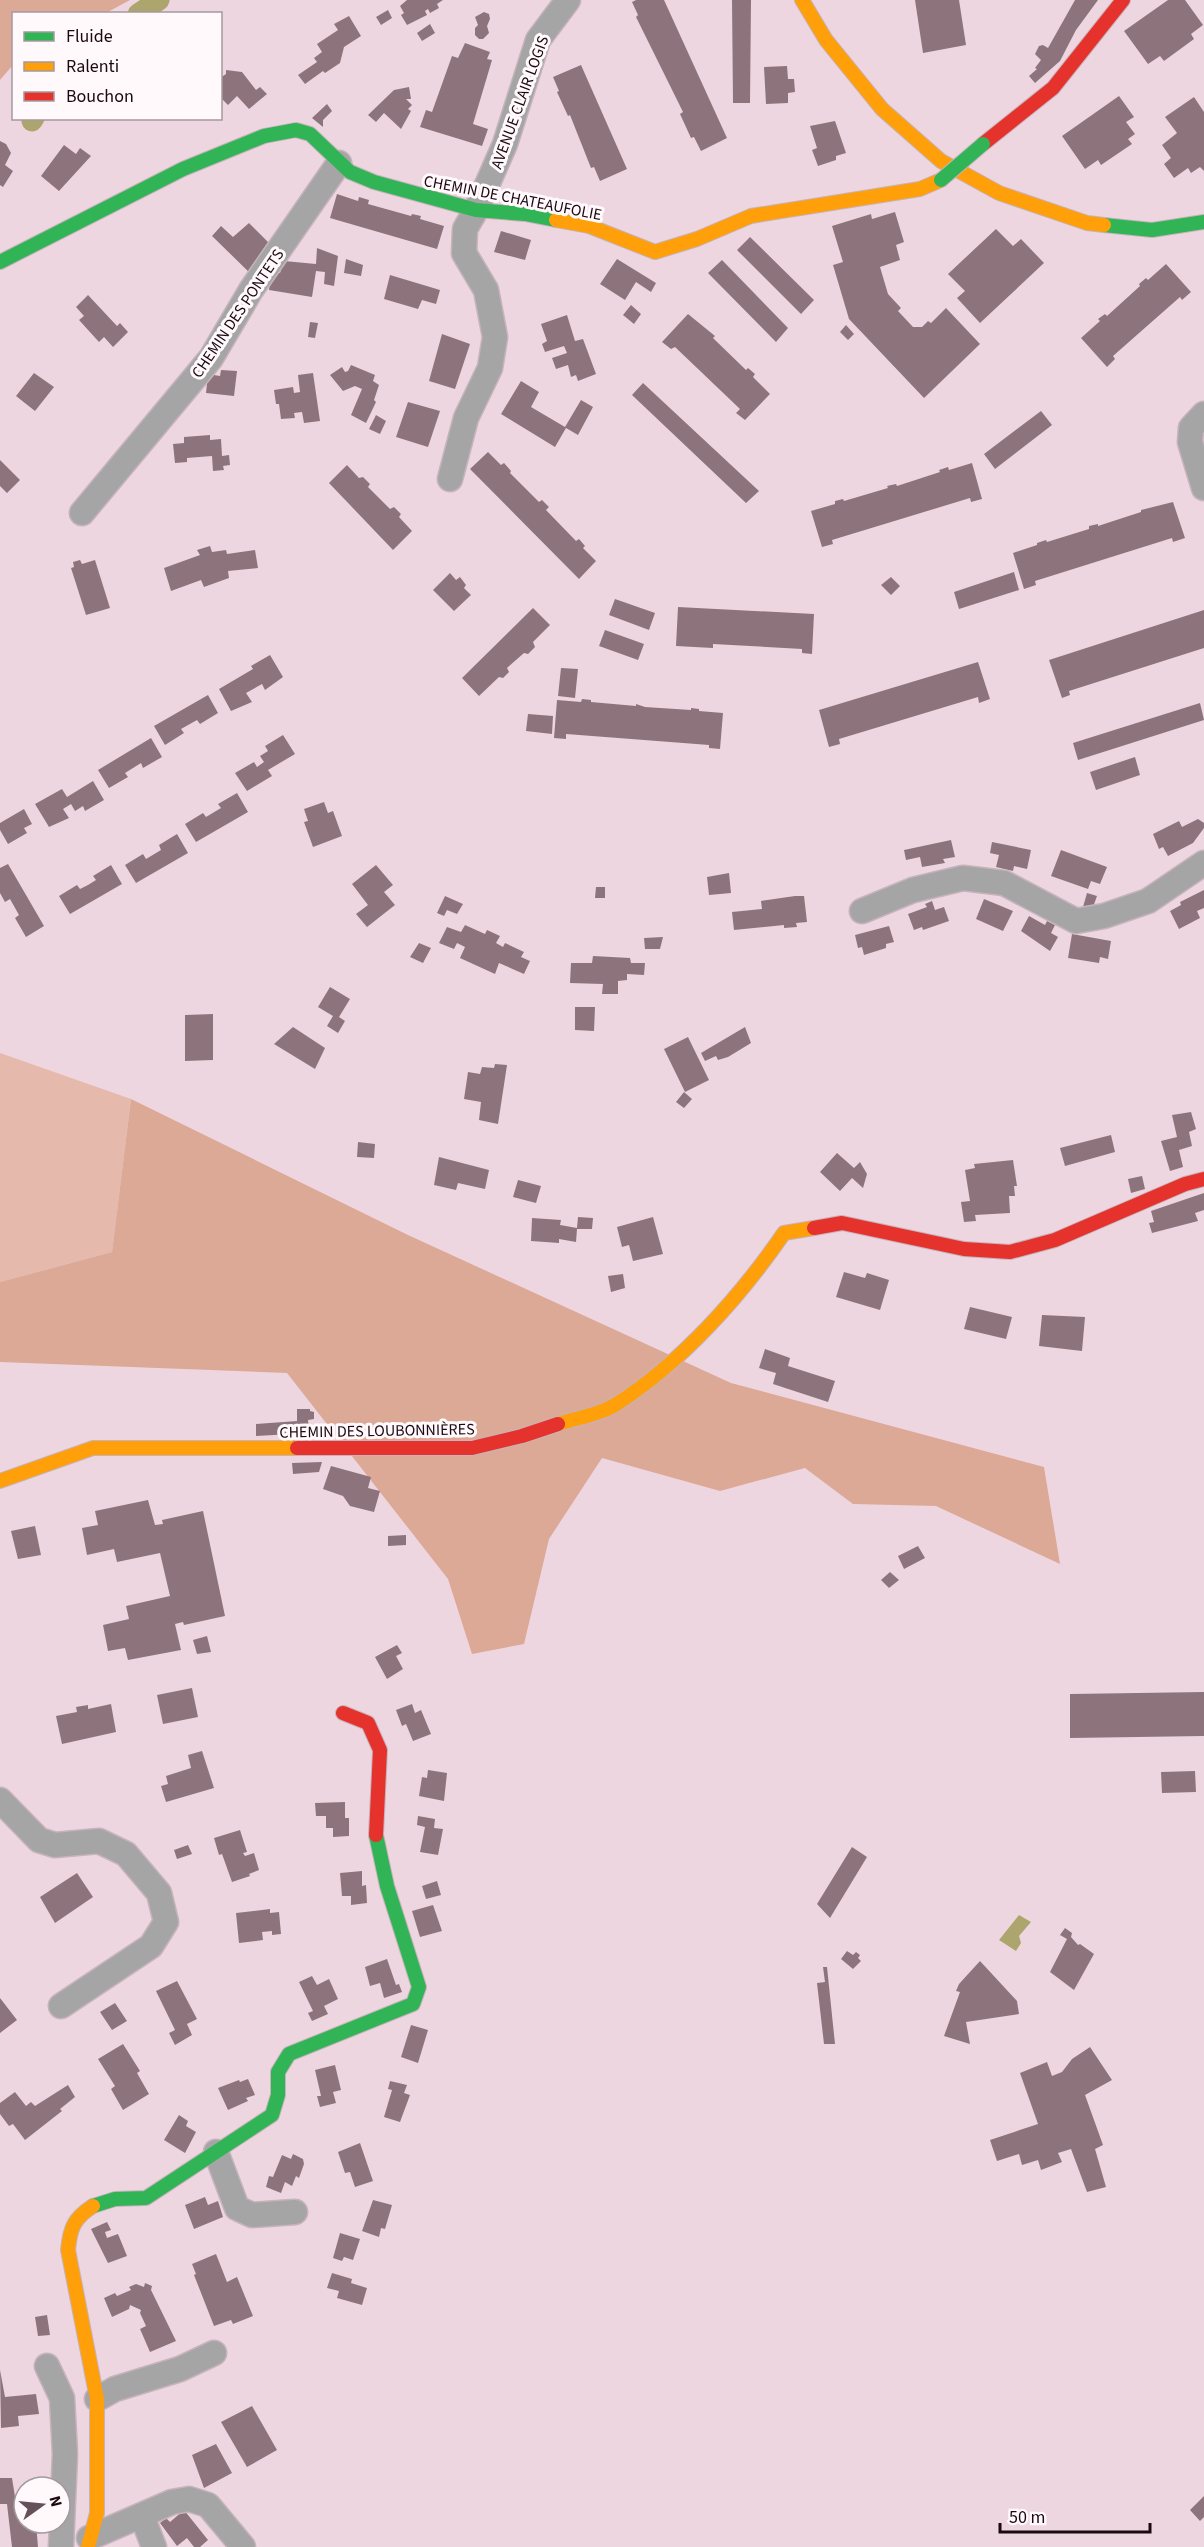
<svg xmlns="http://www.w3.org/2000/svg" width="1204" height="2547" viewBox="0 0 1204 2547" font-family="'Source Sans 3',sans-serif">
  <rect width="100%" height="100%" fill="#eed6e0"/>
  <path fill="#e5b9ab" d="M0 1053 131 1099 112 1252 0 1282Z"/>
  <path fill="#dca997" d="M0 0H130L106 13 14 14 13 65 0 80Z
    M131 1099 408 1235 731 1383 1044 1467 1060 1564 936 1506 853 1504 805 1468 720 1491 602 1458 549 1539 524 1644 472 1654 448 1579 287 1373 0 1362V1282L112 1252Z"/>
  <path fill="#aca56e" d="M1019 1915 1031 1922 1019 1936 1021 1943 1016 1951 999 1940Z"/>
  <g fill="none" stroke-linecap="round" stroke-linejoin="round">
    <path stroke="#aca56e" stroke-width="21" d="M138 14 159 0
      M32 121 34 118"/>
  </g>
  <path fill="#8d747c" d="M407 0H443L437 4 439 8 430 13 428 9 425 11 427 15 407 25 401 15 404 13 400 6Z
    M636 0H664L727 138 701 151 694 137 691 138 680 114 683 112 636 17 638 15 632 2Z
    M732 0H751L750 103H733Z
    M915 0H959L966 45 923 53Z
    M1075 0H1098L1076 30 1060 61 1035 83 1029 76 1037 69 1035 68 1041 60 1035 54 1039 46 1043 45 1048 48Z
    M1168 0H1185L1203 25 1191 34 1194 39 1164 61 1160 56 1148 64 1124 31Z
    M388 10 392 18 381 25 376 17Z
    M484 12 489 14 490 19 487 26 489 33 483 39H479L475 35V28L478 25 475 17Z
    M349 16 361 36 344 47 340 63 325 73 323 71 305 84 298 75 317 62 314 58 322 52 317 44 338 30 334 24Z
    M430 24 435 33 422 41 417 33Z
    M465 43 490 52 487 59 492 60 473 124 488 129 482 146 420 127 426 110 432 112 452 56 458 58Z
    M581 65 627 169 600 181 594 167 591 168 570 115 568 116 557 92 559 91 553 77Z
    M787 66 788 79H794L795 92 788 93V103L766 104 764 67Z
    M226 70 242 72 256 90 260 87 267 94 249 109 237 96 228 105 220 97V78L226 74Z
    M409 87 411 99H406L412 105 408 109 411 111 401 129 384 113 376 122 368 115 394 90Z
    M1119 96 1134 117 1126 122 1135 134 1128 139 1132 144 1101 165 1098 160 1085 169 1062 136Z
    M1194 97 1204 112V171L1200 167 1191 173 1188 168 1174 178 1164 164 1171 158 1162 145 1177 133 1165 117Z
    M327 104 332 111 323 120V127L312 118Z
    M835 121 846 153 836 156V160L818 166 812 150 817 148 810 126Z
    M0 141 6 144 11 153 5 165 13 171 3 187 0 185Z
    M64 145 76 154 80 148 91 156 59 191 41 176Z
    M337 194 358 201 359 197 369 200 368 204 411 216 412 214 421 216 420 219 444 226 437 249 330 218Z
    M895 212 904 242 896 245 900 260 880 267 888 294 901 308 898 311 913 327H922L928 321 931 323 946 308 980 344 924 398 849 319 833 265 843 262 832 226 871 214 872 219Z
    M249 223 273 247 254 277 212 236 221 226 233 237Z
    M996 229 1013 246 1021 239 1044 263 980 323 957 298 965 291 948 274Z
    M501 231 531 240 525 260 494 252Z
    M750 237 814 300 801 314 737 250Z
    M317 248 338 256 334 286 324 284 325 272 316 271 312 297 269 290 271 272 280 273 284 261 316 264Z
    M346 259 363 265 361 276 344 273Z
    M617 259 656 283 651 292 636 282 625 300 600 284Z
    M722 260 788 328 776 342 708 273Z
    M1166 264 1191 292 1182 300 1180 297 1113 356 1115 359 1107 367 1081 338 1100 321 1098 319 1105 314 1107 316 1140 286 1139 284 1146 278 1148 280Z
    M390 275 440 290 436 304 422 300 418 309 384 299Z
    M88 295 117 326 120 323 128 332 113 347 104 337 99 342 79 320 84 316 76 307Z
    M631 305 641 314 634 324 623 315Z
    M688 314 715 336 713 338 746 370 748 368 755 374 753 377 770 394 745 420 736 413 740 409 675 347 671 349 662 342Z
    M567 315 575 341 583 339 596 374 578 381 576 375 571 377 568 365 556 369 552 358 567 353 564 346 545 352 542 344 547 341 541 324Z
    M310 322 318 323 315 338 308 337Z
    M846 325 854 334 848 340 840 332Z
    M442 334 470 344 455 389 429 381Z
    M351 365 375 375 373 381 379 385 374 400 376 402 366 423 351 415 362 389 355 386 343 391 330 375 342 367 345 372 348 371Z
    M221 370 237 371 234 396 206 393 208 374 220 376Z
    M34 373 54 387 35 411 16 396Z
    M313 373 320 421 304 423 302 412 294 413 295 418 281 419 279 404H276L274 390 293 387 294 393 300 392 298 375Z
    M521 381 539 392 531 407 565 427 581 400 593 407 578 435 566 428 555 447 501 414Z
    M643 383 759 491 746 503 632 395Z
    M408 402 440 411 428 447 396 437Z
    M1041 411 1052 425 995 469 984 454Z
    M376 415 386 421 380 434 369 429Z
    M210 435V440L221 439 222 456 229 455 230 465 223 466 224 470 213 471 212 456 187 458V462L175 463 173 444 184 443V437Z
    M488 452 501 465 504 463 511 471 510 473 539 502 542 500 549 507 546 510 576 541 579 539 585 546 583 548 596 561 579 579 470 469Z
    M0 460 20 480 7 493 0 486Z
    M972 463 982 499 971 502 970 498 832 540 833 544 822 547 811 511 835 504V501L843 499 844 501 888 488 887 486 896 484 897 486 940 472 939 470 948 467 949 470Z
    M347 465 359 478 363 477 370 484 368 487 390 509 394 507 401 514 399 517 412 531 393 550 329 483Z
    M1173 502 1185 538 1173 542 1172 538 1035 581 1036 585 1024 589 1013 553 1037 545V543L1046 540 1047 542 1089 529V526L1098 524V526L1141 512V510Z
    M210 546 212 552 226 550 227 554 255 550 258 568 228 571 229 578 204 587 201 580 171 591 164 568 200 555 197 550Z
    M80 560 82 564 95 560 110 608 86 615 71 568 74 567 73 562Z
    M1014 572 1019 590 959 609 954 592Z
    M450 573 456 580 460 577 466 585 464 588 471 595 454 611 433 590Z
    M891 577 900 586 891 595 881 585Z
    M615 599 655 613 649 630 609 615Z
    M678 607 814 614 812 654 802 653V649L713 644V648L676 646Z
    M533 608 550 625 533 642 535 647 528 654 524 653 507 668 509 672 503 678 499 677 479 696 462 678Z
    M1204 610V648L1069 691 1070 695 1062 698 1049 660Z
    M605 630 644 644 638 660 599 646Z
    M270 655 283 677 265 690 262 684 246 693 252 702 231 711 219 689 253 669 251 666Z
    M978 662 990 699 979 703 978 697 839 739 840 744 829 747 819 710Z
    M561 668 578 669 575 698 558 696Z
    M208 695 218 713 200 724 197 720 181 729 184 733 165 745 154 726Z
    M582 699 591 700V702L636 706V704L645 707 691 710V708L699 709V711L723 713 720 749 709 748V745L566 734V739L554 738 557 700 581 702Z
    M1200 703 1204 720 1078 760 1073 743Z
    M528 714 553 716 552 734 526 731Z
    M283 735 295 754 268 770 272 776 247 791 235 773 254 762 257 767 264 762 260 756 268 751 265 746Z
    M151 738 162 757 143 768 141 763 125 773 128 777 109 788 98 770Z
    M1135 757 1140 775 1096 790 1090 772Z
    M93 781 104 800 85 811 83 806 75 811 71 804 63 809 69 818 49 827 35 804 62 789 67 797Z
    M237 793 248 812 196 842 185 824 203 813 206 817 221 808 218 804Z
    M324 802 328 813 333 811 342 836 313 847 304 822 308 821 304 809Z
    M24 809 32 824 24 828 27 833 8 844 0 830V823Z
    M1198 819 1204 823V828L1193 843 1168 856 1163 847 1159 849 1153 834 1179 821 1182 827Z
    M177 834 188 853 136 883 125 865 143 854 146 859 161 850 159 845Z
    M951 840 955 857 943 859 945 863 922 867 920 857 906 860 904 850Z
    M992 842 1031 850 1027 869 1014 866 1013 871 996 867 999 855 990 853Z
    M1061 850 1107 867 1100 884 1091 881 1088 889 1051 876Z
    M8 864 44 926 26 937 15 918 19 915 10 899 5 902 0 893V868Z
    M111 865 122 884 70 914 59 896 77 885 80 889 88 885 96 880 93 876Z
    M376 865 393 885 384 892 395 905 367 927 356 914 368 905 352 884Z
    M729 873 731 893 709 895 707 877Z
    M596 887H605V898H595Z
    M1204 890V908L1197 911 1200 918 1179 929 1170 911 1181 905 1180 902Z
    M1087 893 1097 896 1092 910 1083 907Z
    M445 896 463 904 457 914 447 910 444 916 437 913Z
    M795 896H804L807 922 796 923 797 927 784 928V925L734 930 732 912 762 909 761 901Z
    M984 899 1013 911 1003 931 976 919Z
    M932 901 935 910 944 907 949 921 923 930 922 927 914 930 908 914 927 907 925 904Z
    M1029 916 1045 925 1047 921 1055 925 1051 933 1058 937 1050 951 1021 931Z
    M465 925 485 934 487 930 500 936 496 943 503 947 505 943 524 952 521 957 530 961 524 974 499 963 495 974 460 958 465 947 457 943 454 949 439 943 447 927 461 932Z
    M889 926 894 942 886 944V948L864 955 862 947 858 948 855 935Z
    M1072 934 1111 941 1108 959 1100 957 1099 963 1068 958Z
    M663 937 660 949H645L644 938Z
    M419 943 431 948 423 963 410 957Z
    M593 956 630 958 631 963H645L644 975 627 974V980L618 981V994H602L603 984 570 983 571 963H592Z
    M330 987 350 999 339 1017 345 1021 338 1033 327 1026 333 1016 318 1007Z
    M575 1007H595L594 1031 575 1030Z
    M213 1014V1060L185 1061V1015Z
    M293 1027 325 1048 315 1069 274 1044Z
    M745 1027 751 1043 728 1057 718 1060 716 1056 705 1061 701 1053Z
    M688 1037 709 1080 685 1092 664 1049Z
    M495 1064 507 1065 498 1124 479 1120 481 1102 464 1099 468 1072 480 1074 482 1067 494 1068Z
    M684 1092 692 1099 684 1108 676 1102Z
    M1191 1112 1196 1129 1189 1132 1192 1146 1179 1150 1183 1167 1170 1171 1161 1141 1177 1137 1172 1115Z
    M1111 1135 1115 1152 1065 1166 1060 1148Z
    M358 1142 375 1144 374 1158 357 1157Z
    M837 1153 854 1168 860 1162 867 1174 863 1188 852 1178 840 1191 820 1172Z
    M439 1157 489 1170 485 1189 458 1183 456 1190 434 1185Z
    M1013 1160 1017 1186H1014L1015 1196H1009L1010 1213 975 1215 976 1221 964 1222 961 1202 970 1201 965 1170 975 1168 974 1164Z
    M1142 1176 1145 1189 1131 1193 1128 1179Z
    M518 1180 541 1186 536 1203 513 1197Z
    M1204 1193V1210L1195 1213 1198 1221 1152 1233 1149 1223 1154 1222 1151 1211Z
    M578 1217 593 1218 592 1229H577L576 1242 559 1239V1243L531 1241 532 1218 561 1220 560 1225 577 1228Z
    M653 1217 663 1254 633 1261 629 1245 622 1247 617 1227Z
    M844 1272 865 1278 867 1273 889 1280 880 1310 836 1297Z
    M623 1274 625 1288 611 1292 608 1276Z
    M970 1307 1012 1317 1006 1339 964 1329Z
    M1042 1315 1085 1317 1082 1351 1039 1346Z
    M765 1349 790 1358 788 1366 835 1381 828 1402 773 1384 776 1373 759 1368Z
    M297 1409H310V1411L314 1412V1419L308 1420 309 1433 256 1436V1424L297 1421Z
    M322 1462 319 1472 293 1474 292 1463Z
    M331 1466 371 1477 368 1488 380 1491 374 1512 350 1506 343 1496 323 1489Z
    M148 1500 155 1525 163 1524 162 1520 203 1511 225 1616 184 1625 183 1622 175 1624 181 1650 128 1660 125 1648 108 1651 103 1625 129 1619 126 1606 170 1596 160 1553 117 1562 114 1549 87 1555 82 1528 98 1525 95 1511Z
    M35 1526 41 1555 18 1559 11 1531Z
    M406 1535V1545L388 1546V1536Z
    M918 1546 925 1558 904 1569 898 1556Z
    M890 1572 899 1580 889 1588 881 1580Z
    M207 1636 211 1652 197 1654 193 1640Z
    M397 1645 402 1653 396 1656 403 1669 387 1679 375 1657Z
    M192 1688 198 1717 163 1724 157 1695Z
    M1204 1692V1736L1070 1738V1694Z
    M111 1704 116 1732 62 1744 56 1716 77 1712 76 1707 88 1705V1709Z
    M412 1704 415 1713 421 1710 431 1734 413 1741 406 1724 402 1726 396 1710Z
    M202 1751 214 1788 166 1802 161 1786 168 1784 166 1776 191 1768 188 1755Z
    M428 1770 447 1773 444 1801 419 1796 422 1777 427 1778Z
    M1195 1771 1196 1792 1162 1793 1161 1772Z
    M345 1802V1818H349V1836L333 1837V1828H326V1816H316L315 1803Z
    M418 1816 435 1819 434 1828 443 1829 438 1855 420 1852 425 1827 417 1825Z
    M240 1830 247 1852 243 1853 245 1856 254 1853 259 1870 249 1874 250 1876 232 1882 222 1854 219 1855 214 1838Z
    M188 1845 192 1854 177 1859 174 1850Z
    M852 1847 867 1857 830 1918 817 1904Z
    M362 1871V1886L366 1885 367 1903 351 1905V1896H342L340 1873Z
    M77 1873 93 1897 55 1923 40 1897Z
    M437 1881 441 1895 426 1899 422 1886Z
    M433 1905 442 1931 420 1937 412 1911Z
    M270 1909V1913L279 1912 281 1934 272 1935V1931L262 1932 263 1940 239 1943 236 1913Z
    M1065 1928 1072 1933 1071 1937 1078 1945 1080 1944 1094 1954 1074 1990 1050 1972 1067 1939 1060 1935Z
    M847 1951 853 1955 856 1952 860 1955 858 1958 861 1961 853 1969 841 1959Z
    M387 1959 396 1985 399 1984 402 1992 384 1998 380 1983 370 1986 365 1967Z
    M980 1961 1017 2001 1019 2014 966 2022 970 2044 944 2036 960 1992 956 1991 959 1984Z
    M823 1967H827L835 2044H824L817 1983 825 1982Z
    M312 1976 317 1985 329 1979 338 1999 324 2006 328 2014 312 2021 308 2013 313 2011 299 1982Z
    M177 1981 197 2019 187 2024 192 2035 175 2045 169 2033 175 2030 156 1991Z
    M0 1998 17 2020 0 2033Z
    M115 2003 127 2021 112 2030 100 2012Z
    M411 2025 428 2030 418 2063 401 2057Z
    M123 2044 140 2071 137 2073 149 2094 123 2110 111 2089 115 2086 98 2059Z
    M1090 2047 1112 2080 1085 2095 1103 2145 1095 2149 1106 2187 1087 2192 1071 2149 1058 2153 1062 2162 1041 2170 1038 2160 1022 2165 1019 2154 997 2161 990 2140 1038 2124 1020 2073 1047 2062 1052 2076 1062 2072 1072 2059Z
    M335 2065 341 2090 333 2092 336 2103 320 2107 317 2096H321L315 2070Z
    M248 2079 255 2095 246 2098 248 2101 228 2110 218 2088 239 2080 240 2082Z
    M390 2081 407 2085 404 2093 410 2095 400 2122 384 2117 392 2090 388 2089Z
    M68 2085 75 2097 60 2109 62 2111 25 2140 13 2124 9 2126 0 2114V2103L15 2092 26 2106 31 2102 35 2106Z
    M179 2115 188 2121 186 2126 196 2132 185 2153 164 2140Z
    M360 2143 373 2181 355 2187 350 2172 345 2173 338 2152Z
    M293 2154 303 2159 304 2164 299 2178 296 2176 292 2186 285 2182 281 2193 266 2187 269 2176 273 2177 282 2155 291 2159Z
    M205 2197 208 2205 218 2201 223 2217 194 2229 185 2205Z
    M373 2200 392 2205 385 2229 381 2228 379 2237 362 2231Z
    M107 2222 111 2230 105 2232 107 2238 118 2234 127 2256 108 2263 91 2229Z
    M340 2233 360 2239 353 2260 344 2257 342 2261 333 2258Z
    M216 2254 227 2282 237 2277 253 2316 233 2324 231 2320 214 2326 194 2275 196 2274 192 2264Z
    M332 2273 352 2279 351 2283 367 2288 362 2305 337 2298 339 2291 327 2288Z
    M145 2283 152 2286 151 2290 176 2341 150 2352 140 2329 146 2326 140 2313 141 2310 130 2305 129 2309 112 2317 104 2298 115 2293 117 2296 131 2290 129 2287 136 2284 144 2287Z
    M47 2315 50 2335 38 2336 35 2317Z
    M0 2370 5 2397 36 2394 39 2414 18 2416 19 2426 1 2428Z
    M252 2406 277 2450 247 2467 221 2422Z
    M216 2444 232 2473 204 2488 192 2455Z
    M0 2478H12L16 2503H24V2523H36L38 2547H12L7 2504H0Z
    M1204 2496V2517L1200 2521 1190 2510Z
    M184 2510 208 2540 200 2547H194L187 2538 177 2546 160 2523 166 2518 170 2522Z"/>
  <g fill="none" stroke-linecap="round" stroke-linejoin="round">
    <defs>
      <path id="street" d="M1204 414 1191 428 1190 442 1204 488
        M450 479 466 418 490 368 495 337 486 290 464 253 465 229 476 210 505 144 538 40 568 0
        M82 513 211 358 251 290 339 163
        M862 911 913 890 963 878 1004 883 1076 921 1104 916 1148 901 1204 863
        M0 1800 39 1840 55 1845 99 1841 126 1854 159 1893 166 1922 151 1946 61 2006
        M216 2152 237 2208 252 2215 295 2212
        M47 2366 62 2398 65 2454 61 2547
        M97 2399 115 2389 180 2369 214 2353
        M142 2516 154 2547
        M89 2538 172 2502 189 2499 208 2505 243 2547"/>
      <path id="fast" d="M1104 225 1152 230 1204 222
        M0 262 183 169 264 136 296 130 310 134 350 172 374 182 476 210 525 214 556 220
        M93 2206 115 2199 146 2198 272 2115 278 2095V2072L289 2054 413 2004 419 1987 387 1886 376 1835"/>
      <path id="slow" d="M802 0 826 40 882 109 941 161 999 193 1087 223 1104 225
        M556 220 589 226 655 252 697 239 751 216 920 189 941 180
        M558 1424C576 1418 599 1415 615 1405 681 1363 740 1297 784 1233L814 1228
        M0 1481 93 1448H297
        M88 2547 97 2513V2399L68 2250C70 2228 74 2218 93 2206"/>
      <path id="jam" d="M983 144 1053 88 1123 0
        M814 1228 842 1223 964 1249 1010 1252 1055 1240 1185 1184 1204 1179
        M297 1448H472L522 1436 558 1424
        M343 1713 368 1723 380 1750 376 1835"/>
    </defs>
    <use href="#street" stroke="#c6b3bc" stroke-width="27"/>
    <use href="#fast" stroke="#c6b3bc" stroke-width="16"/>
    <use href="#slow" stroke="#c6b3bc" stroke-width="16"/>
    <use href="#jam" stroke="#c6b3bc" stroke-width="16"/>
    <use href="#street" stroke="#a5a5a6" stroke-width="24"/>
    <use href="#fast" stroke="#30b455" stroke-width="14"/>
    <use href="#slow" stroke="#ff9f0a" stroke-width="14"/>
    <use href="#jam" stroke="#e5322d" stroke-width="14"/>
    <defs>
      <path id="fast-bridge" d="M941 180 983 144"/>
    </defs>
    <use href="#fast-bridge" stroke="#c6b3bc" stroke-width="16" stroke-linecap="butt"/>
    <use href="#fast-bridge" stroke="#30b455" stroke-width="14"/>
  </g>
  <g text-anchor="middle" stroke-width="6" stroke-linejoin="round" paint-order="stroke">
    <g font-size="16" fill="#1b0912" stroke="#fff9fb">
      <text transform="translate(519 102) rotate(-70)" y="6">AVENUE CLAIR LOGIS</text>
      <text transform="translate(513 197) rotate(11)" y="6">CHEMIN DE CHATEAUFOLIE</text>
      <text transform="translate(237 313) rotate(-56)" y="6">CHEMIN DES PONTETS</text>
      <text transform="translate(377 1430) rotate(-1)" y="6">CHEMIN DES LOUBONNIÈRES</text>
    </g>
  </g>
  <rect x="12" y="12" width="210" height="108" fill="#fff9fb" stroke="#a4999e" stroke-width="1.5"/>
  <rect x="24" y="32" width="30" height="9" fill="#30b455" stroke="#a4999e" stroke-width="1.5"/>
  <text x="66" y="42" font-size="18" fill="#1b0912">Fluide</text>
  <rect x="24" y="62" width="30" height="9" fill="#ff9f0a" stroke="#a4999e" stroke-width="1.5"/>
  <text x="66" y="72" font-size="18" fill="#1b0912">Ralenti</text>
  <rect x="24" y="92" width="30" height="9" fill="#e5322d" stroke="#a4999e" stroke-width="1.5"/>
  <text x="66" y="102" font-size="18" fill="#1b0912">Bouchon</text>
  <g transform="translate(42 2505) rotate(75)"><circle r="28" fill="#fff9fb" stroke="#a4999e" stroke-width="1.5"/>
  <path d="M0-4.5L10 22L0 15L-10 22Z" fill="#65515a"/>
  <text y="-9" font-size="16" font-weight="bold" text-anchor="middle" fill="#1b0912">N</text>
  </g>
  <path d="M1000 2523v9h150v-9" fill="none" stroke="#1b0912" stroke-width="3"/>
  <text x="1009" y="2523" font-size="18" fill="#1b0912" stroke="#fff9fb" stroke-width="4.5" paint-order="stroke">50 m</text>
</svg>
